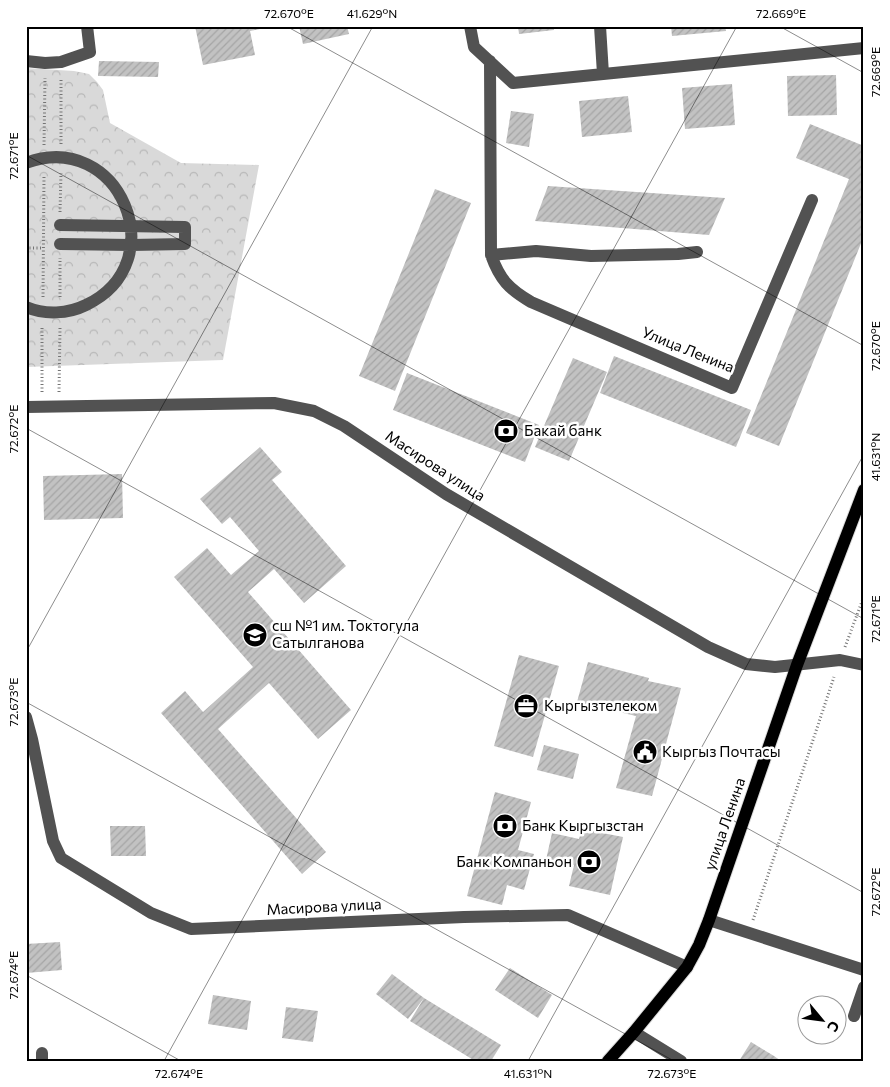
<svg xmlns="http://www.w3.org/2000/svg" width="890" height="1087" viewBox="0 0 890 1087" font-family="Commissioner,sans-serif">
  <defs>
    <pattern id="forest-crowns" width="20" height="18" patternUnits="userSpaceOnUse" patternTransform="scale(1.25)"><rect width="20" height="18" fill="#d9d9d9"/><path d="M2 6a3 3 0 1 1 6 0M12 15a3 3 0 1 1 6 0" fill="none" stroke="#b8b8b8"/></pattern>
    <pattern id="building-hatch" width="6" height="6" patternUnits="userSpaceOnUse" patternTransform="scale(1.25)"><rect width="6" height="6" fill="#c2c2c2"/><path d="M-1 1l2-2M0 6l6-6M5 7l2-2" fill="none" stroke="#a5a5a5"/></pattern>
  </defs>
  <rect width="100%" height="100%" fill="#fff"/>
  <path fill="url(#forest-crowns)" d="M26 68 74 71 89 74 97 82 103 90 110 123 181 163 259 165 223 360 26 367Z"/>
  <path fill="url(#building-hatch)" d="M195 26H270V27L250 31 255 55 203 65Z
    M299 26H347L349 34 303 44Z
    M518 26H554V30L519 34Z
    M671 26H725L726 31 672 36Z
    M99 61 159 62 158 77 98 76Z
    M836 75 837 115 788 116 787 76Z
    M732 84 735 125 685 129 682 88Z
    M628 96 632 132 582 137 579 101Z
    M511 111 534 114 529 147 506 143Z
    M810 124 864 146V236L779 446 746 433 849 179 796 158Z
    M548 186 725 198 709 235 535 221Z
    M435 189 471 203 395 391 359 376Z
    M614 356 751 410 736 447 600 393Z
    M573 358 607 372 569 461 535 447Z
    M407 373 539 425 525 462 393 410Z
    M260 447 282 472 272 480 346 566 304 603 274 569 248 592 351 710 318 739 269 683 218 729 326 852 302 874 161 713 185 691 203 712 253 667 174 577 207 548 231 575 259 551 230 517 222 524 200 499Z
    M122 474 123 518 44 520 43 476Z
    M519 655 559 666 533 757 494 746Z
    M588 662 649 678 648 681 681 688 652 796 616 788 636 716 577 702Z
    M544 745 579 754 573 779 537 770Z
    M495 792 531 802 518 850 534 854 524 890 507 885 502 905 467 896Z
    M110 826H145L146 856H111Z
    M582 829 623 837 610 895 569 886 574 865 546 860 552 833 579 839Z
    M60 942 62 970 26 973V944Z
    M510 968 552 995 538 1018 495 990Z
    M392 974 424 998 501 1045 491 1061H475L410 1021 424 998 408 1019 376 994Z
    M213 995 251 1001 247 1030 208 1024Z
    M286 1007 318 1011 313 1042 282 1038Z
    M751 1042 774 1056 781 1061H739Z"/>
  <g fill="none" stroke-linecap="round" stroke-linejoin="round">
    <defs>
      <path id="major" d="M608 1061 634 1032 687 967 699 945 709 920 797 665 864 490"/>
    </defs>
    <use href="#major" stroke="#dbdbdb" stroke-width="14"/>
    <path stroke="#747474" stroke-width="3" stroke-dasharray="1 2.5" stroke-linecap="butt" d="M61 144V78
      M44 145 45 78
      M60 212 61 173
      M26 248H43
      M43 297 44 176
      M60 297V258
      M42 392V326
      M59 392 60 328
      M845 647 864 596
      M753 920 834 677"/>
    <path stroke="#525252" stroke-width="12" d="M470 26 474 47 513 83 864 48
      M600 26 603 74
      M26 61 45 63 61 62 90 52 87 26
      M490 61 491 255C500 280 509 289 531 302L732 388 812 200
      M26 163C119 128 176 262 86 305 68 314 45 315 26 307
      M60 244 131 245 185 244V227L60 225
      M491 255 536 251 591 256 678 254 697 252
      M26 407 274 403 314 411 344 426 446 494 708 647 746 664 775 667 840 660 864 665
      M26 717 32 739 53 841 61 858 151 913 191 929 464 917 568 915 687 967
      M709 920 864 970
      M854 1016 864 987
      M634 1032 681 1061
      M42 1053V1061"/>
    <use href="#major" stroke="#000" stroke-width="12"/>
  </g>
  <path fill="none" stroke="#000" stroke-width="1" stroke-opacity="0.45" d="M286 26 864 346M779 26 864 73M26 155 864 619M26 428 864 893M26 652 373 26M26 702 674 1061M26 975 181 1061M164 1061 737 26M528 1061 864 454"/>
  <defs>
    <symbol id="bank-disc" viewBox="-11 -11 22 22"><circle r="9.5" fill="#000" stroke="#fff"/><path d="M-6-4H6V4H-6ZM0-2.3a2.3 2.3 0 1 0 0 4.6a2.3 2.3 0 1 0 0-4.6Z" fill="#fff"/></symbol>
    <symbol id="school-disc" viewBox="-11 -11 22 22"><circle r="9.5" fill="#000" stroke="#fff"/><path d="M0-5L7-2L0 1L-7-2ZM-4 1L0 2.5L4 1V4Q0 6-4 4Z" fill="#fff"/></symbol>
    <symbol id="office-disc" viewBox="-11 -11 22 22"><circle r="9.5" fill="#000" stroke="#fff"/><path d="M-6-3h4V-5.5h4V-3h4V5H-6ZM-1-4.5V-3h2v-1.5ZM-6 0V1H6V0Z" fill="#fff"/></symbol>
    <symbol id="civic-disc" viewBox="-11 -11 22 22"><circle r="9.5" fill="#000" stroke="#fff"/><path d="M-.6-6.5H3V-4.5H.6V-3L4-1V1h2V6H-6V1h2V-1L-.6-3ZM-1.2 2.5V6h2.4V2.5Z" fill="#fff"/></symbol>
  </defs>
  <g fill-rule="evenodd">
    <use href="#bank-disc" x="492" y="417" width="28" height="28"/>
    <use href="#school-disc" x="241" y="621" width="28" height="28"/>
    <use href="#office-disc" x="512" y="692" width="28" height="28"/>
    <use href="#civic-disc" x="631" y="738" width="28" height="28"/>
    <use href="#bank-disc" x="491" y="812" width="28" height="28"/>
    <use href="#bank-disc" x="575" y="848" width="28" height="28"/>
  </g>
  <g text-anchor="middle" stroke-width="5" stroke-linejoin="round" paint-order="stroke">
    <g font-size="15" fill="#000" stroke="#fff">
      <text transform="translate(688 350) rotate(22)" y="5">Улица Ленина</text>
      <text transform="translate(435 466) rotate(33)" y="5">Масирова улица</text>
      <text transform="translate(725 824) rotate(-71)" y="5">улица Ленина</text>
      <text transform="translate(324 907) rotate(-3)" y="5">Масирова улица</text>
    </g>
    <g font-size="15" fill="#000" stroke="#fff" text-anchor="start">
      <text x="524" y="436">Бакай банк</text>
      <text x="272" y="631">сш №1 им. Токтогула<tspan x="272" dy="17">Сатылганова</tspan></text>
      <text x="544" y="711">Кыргызтелеком</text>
      <text x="662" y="757">Кыргыз Почтасы</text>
      <text x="522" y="831">Банк Кыргызстан</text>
      <text x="572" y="867" text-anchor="end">Банк Компаньон</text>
    </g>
  </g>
  <rect width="890" height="1087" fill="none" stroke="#ffffff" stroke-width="55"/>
  <g transform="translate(822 1020) rotate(119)"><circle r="24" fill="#ffffff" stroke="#999999"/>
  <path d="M0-4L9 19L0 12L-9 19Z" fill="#000000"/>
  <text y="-8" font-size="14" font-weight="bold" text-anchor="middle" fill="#000000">С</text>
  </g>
  <rect x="28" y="28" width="834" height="1032" fill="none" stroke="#000" stroke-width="2"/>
  <g font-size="12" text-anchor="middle" fill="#000">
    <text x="289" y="18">72.670°E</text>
    <text x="372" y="18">41.629°N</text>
    <text x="781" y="18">72.669°E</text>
    <text transform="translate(876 72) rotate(-90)" y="4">72.669°E</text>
    <text transform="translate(14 156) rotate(-90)" y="4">72.671°E</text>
    <text transform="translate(876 346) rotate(-90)" y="4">72.670°E</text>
    <text transform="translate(14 429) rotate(-90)" y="4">72.672°E</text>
    <text transform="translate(876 457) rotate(-90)" y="4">41.631°N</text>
    <text transform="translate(876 619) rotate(-90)" y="4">72.671°E</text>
    <text transform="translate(14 702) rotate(-90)" y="4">72.673°E</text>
    <text transform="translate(876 892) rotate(-90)" y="4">72.672°E</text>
    <text transform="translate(14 975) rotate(-90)" y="4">72.674°E</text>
    <text x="179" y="1078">72.674°E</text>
    <text x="528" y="1078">41.631°N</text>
    <text x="672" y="1078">72.673°E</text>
  </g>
</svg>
